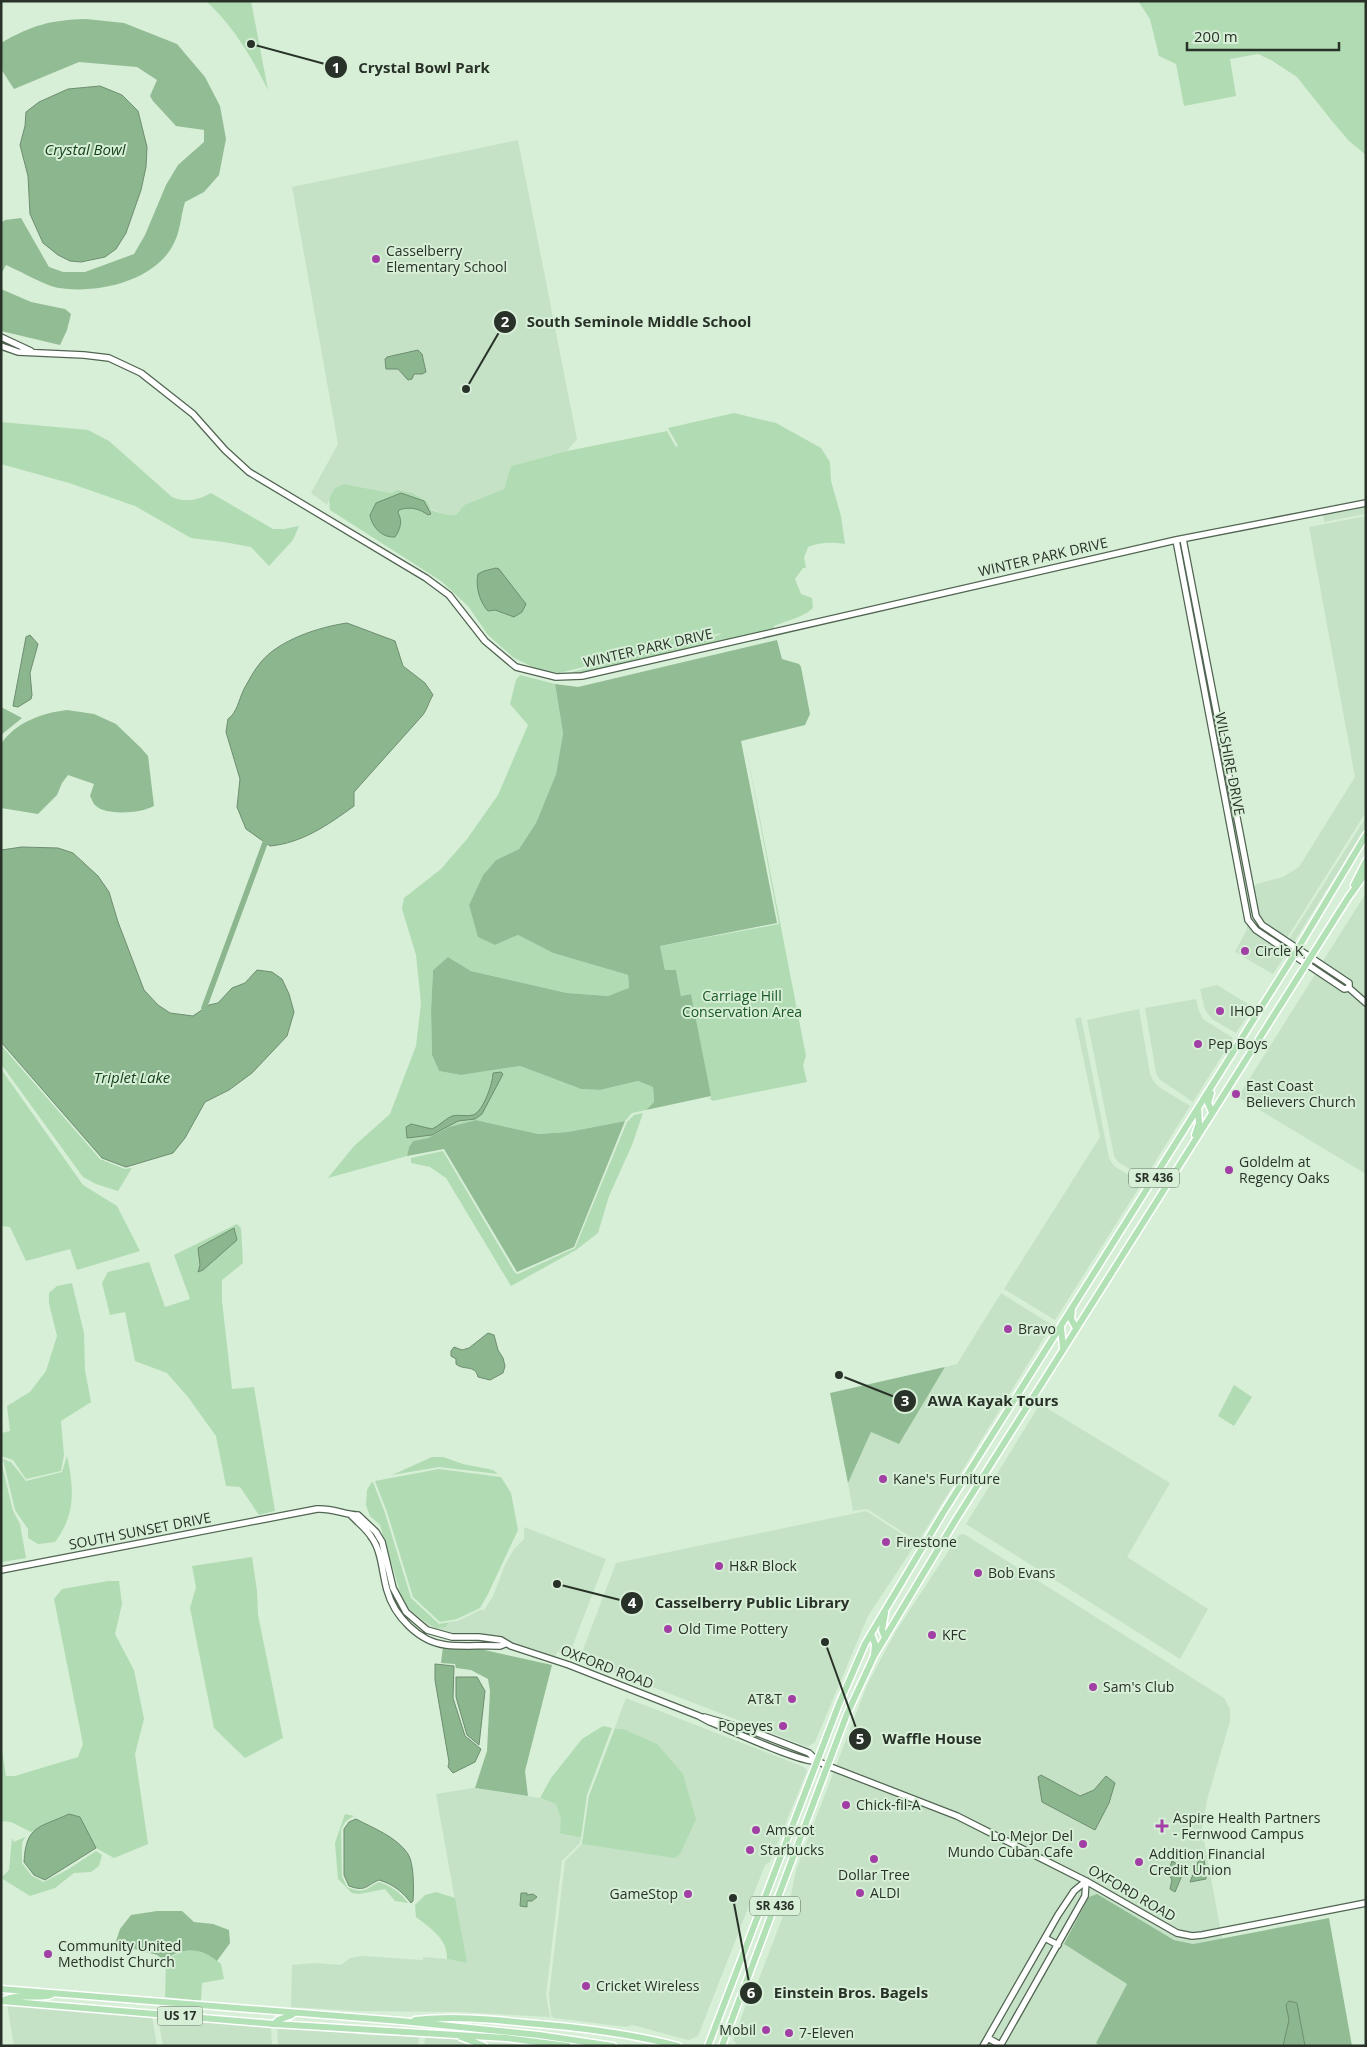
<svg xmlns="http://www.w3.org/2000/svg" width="1367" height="2047" viewBox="0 0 1367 2047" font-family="'Open Sans',sans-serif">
  <rect width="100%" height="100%" fill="#d7eed7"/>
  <path fill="#c5e2c6" d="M518 140 577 439 567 451 511 466 504 489 464 505 456 515 444 514 391 493 344 484 329 499 327 505 311 493 338 444 292 187Z
    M1366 506V514L1324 522 1323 514Z
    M1366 516V812L1287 938 1267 925 1257 911 1253 889 1256 884 1283 877 1299 867 1355 777 1309 527Z
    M1366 817V827L1294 942 1289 939Z
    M1366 893V1000L1352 987 1351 981 1323 961Z
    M1247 924 1256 934 1286 954 1273 974 1235 952 1247 929Z
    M1316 973 1348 991 1366 1007V1174L1238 1097Z
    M1217 985 1253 1007 1236 1033 1212 1019 1205 1010 1200 989Z
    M1196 999 1199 1011 1203 1019 1233 1038 1193 1102 1159 1079 1156 1073 1145 1008Z
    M1139 1009 1150 1074 1154 1082 1159 1087 1190 1106 1145 1178 1118 1162 1114 1156 1087 1020Z
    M1081 1017 1109 1158 1114 1166 1142 1183 1055 1320 1004 1289 1100 1137 1075 1019Z
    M1001 1293 1052 1325 918 1542 867 1509 853 1511 848 1483 871 1432 899 1444 945 1367 957 1364Z
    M1040 1404 1170 1483 1127 1557 1208 1609 1180 1659 966 1524Z
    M866 1511 916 1543 868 1616 815 1742 808 1747 587 1662 581 1655 616 1563Z
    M524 1527 606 1559 569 1655 557 1652 555 1658 513 1644 502 1637 479 1634H452L429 1628 412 1614V1611L427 1622 446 1627 449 1622 458 1621 480 1610H484L493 1596 505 1565 514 1549 524 1539Z
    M964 1534 1224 1698 1230 1709V1721L1207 1800 1202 1829 1222 1938 1193 1944 1174 1940 1097 1894 1064 1944 1127 1984 1096 2043 1100 2046H738L733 2040 747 2002 754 1992 791 1895 796 1870 867 1685 896 1631 959 1535Z
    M626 1698 804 1767 807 1771 770 1862 765 1865 698 2036 689 2040 632 2025 626 2027 554 2018 551 2015 549 1995 565 1861 582 1844 589 1796Z
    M473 1788 540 1798 556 1804 570 1836 581 1838 580 1843 562 1861 546 1995 550 2017 461 2012 356 2011 291 2007 292 1965 315 1963 341 1965 350 1958 362 1956 423 1960V1957L446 1959 466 1962 436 1794Z
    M7 2004 152 2016 157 2046H14Z
    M158 2017 271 2027 272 2046H163Z
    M277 2027 369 2035 419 2037 418 2046H278Z
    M425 2038H455L476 2046H424Z"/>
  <path fill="#b1dcb3" d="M206 1H251L268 90C251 56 234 27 206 1Z
    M1138 1H1366V155L1349 141 1332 121 1297 77 1271 60 1258 54 1230 59 1236 96 1184 106 1176 64 1159 56 1150 19Z
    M734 413 776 423 821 448 830 462 831 481 841 516 845 544C831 542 821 542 808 547L804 558 806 568H803L795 579 801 594 812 598 813 608C802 618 788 620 774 626V630L581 674 560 675 719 635 721 633 559 673 535 668 514 658 488 635 468 606 441 581 330 510 329 499 335 488 344 484 391 493 398 490 412 493 427 501 431 510 444 514 456 515 464 505 504 489 511 466 567 451 667 431 676 447 678 446 668 428Z
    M1 422 88 430 109 441 172 497C186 503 198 500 211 493L273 529H284L299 526 293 540 269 566 251 547 224 542 191 538 135 506 69 483 1 464Z
    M520 675 555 684 563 733 556 774 536 823 519 849 496 860 483 875 469 905 479 937 495 945 518 935 553 953 628 975 629 989 608 996 567 993 471 971 448 957 433 970 431 1010 432 1055 439 1071 461 1075 520 1066 581 1089 600 1090 638 1081 653 1087 654 1102 646 1110 632 1113 625 1121 568 1132 537 1134 476 1120 449 1127 428 1138 413 1141 409 1147 407 1156 328 1178 354 1146 390 1114 416 1046 421 1003 416 955 402 909 404 898 441 869 467 839 498 795 528 725 510 704 516 680Z
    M745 742 806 1056 803 1065 807 1082 712 1101 711 1099H708L711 1098 691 994 681 996 676 970H665L660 946 779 924Z
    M1 1045 100 1159 125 1169 132 1168 118 1191 96 1184 83 1177 1 1064Z
    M1 1069 83 1185 117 1206 140 1251 77 1270 70 1249 26 1261 10 1227 1 1226Z
    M643 1113 632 1145 609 1196 598 1233 576 1250 511 1286 446 1178 430 1167 411 1163V1158L443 1151 515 1273 518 1274 575 1248 627 1122 634 1115Z
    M237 1224 241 1228 243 1263 222 1280V1301L232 1389 254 1387 275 1511 259 1515 240 1487 226 1486 216 1436 188 1397 167 1373 135 1361 125 1312 110 1315 102 1283 108 1272 149 1262 165 1307 190 1299 174 1255Z
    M72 1283 84 1333 85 1370 91 1402 61 1421 64 1455 61 1471 26 1479 13 1460 1 1456V1433L10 1431 7 1406 30 1392 46 1371 57 1336 49 1303V1293L57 1286Z
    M1234 1385 1252 1397 1234 1426 1218 1416Z
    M67 1456C74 1488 76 1514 55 1542L38 1544 28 1538V1529L15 1510 3 1459 11 1462 26 1481 62 1472Z
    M432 1457H443L463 1464 493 1470 498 1474 439 1467 392 1475Z
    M1 1461 13 1511 20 1524 26 1558 2 1562Z
    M439 1469 501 1477 511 1493 518 1530 487 1596 480 1608 457 1619 440 1622 413 1597 387 1512 375 1481Z
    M373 1482 385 1513 411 1598 439 1624 449 1622 446 1627 436 1628 426 1622 409 1609 401 1595 380 1525 370 1516 366 1505 367 1490 371 1483Z
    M252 1557 257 1591 258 1615 283 1738 245 1758 214 1728 190 1608 196 1587 192 1566Z
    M108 1581H119L122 1604 115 1634 134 1670 144 1719 135 1754 148 1844 114 1858 96 1848 79 1817 69 1815 31 1832 11 1822 1 1821V1745L6 1776H15L78 1757 83 1744 54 1599 62 1589Z
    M603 1726 612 1728 587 1795 581 1838 560 1833 561 1819 556 1804 540 1798 551 1778 582 1739Z
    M615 1729H623L657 1744 683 1774 696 1819 680 1854 675 1858 582 1844 589 1796Z
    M345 1814 354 1816 346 1821 341 1829 342 1876 347 1887C365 1895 365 1889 379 1882 391 1886 401 1893 408 1903L395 1901 385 1889 359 1894 352 1893 338 1879 335 1843Z
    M25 1837 22 1843V1863L32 1876 44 1882 67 1870 96 1851 102 1855 99 1866 91 1872 74 1873 55 1888 30 1896 1 1878 9 1870 12 1838 14 1842Z
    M436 1892 455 1898 467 1963 447 1959C448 1939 430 1928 416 1917L415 1905 425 1895Z
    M198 1949 210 1955 221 1964 224 1979 202 1983 201 2001 165 1997 166 1962 164 1960 184 1951Z"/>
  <path fill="#92bc94" d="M86 19 124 23 177 44 205 77 220 106 226 139 219 175 204 192 185 202C181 215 180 232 174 243 156 281 98 294 59 288 46 286 20 271 6 265L1 274V223L5 220 21 218 49 267 63 272H85L134 254 145 235 166 185 178 165 204 142V130L176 126 153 101 150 96 157 80 137 67 79 62 14 89 1 69V43C32 25 51 20 86 19Z
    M1 289 31 302 65 309 71 314 67 330 60 345 1 331Z
    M777 640 782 659 799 664 801 667 810 714 805 725 741 741 777 923 660 946 665 970H676L681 996 691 994 711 1096 646 1110 654 1102 653 1087 638 1081 600 1090 581 1089 520 1066 461 1075 439 1071 432 1055 431 1010 433 970 448 957 471 971 567 993 608 996 629 988 628 975 553 953 518 935 495 945 478 937 469 905 483 875 496 860 519 849 536 823 556 774 563 733 555 684 578 687Z
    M1 707 22 718 1 735Z
    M67 710 94 714 116 724 141 748 148 756 154 806C142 813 107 816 96 806 93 804 92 799 90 796L94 784 68 775 62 783 57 795 38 814 1 808V744C16 722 42 713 67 710Z
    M476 1120 538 1134 568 1132 625 1121 574 1247 517 1272 444 1149 407 1156 409 1147 413 1141 428 1138 449 1127Z
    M945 1367 899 1444 871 1432 848 1483 830 1393Z
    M443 1647 480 1649 552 1665 525 1771 528 1796 475 1788 487 1751 490 1691 488 1679 471 1670 456 1668 455 1664 441 1663Z
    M1097 1894 1174 1940 1193 1944 1329 1918 1352 2046H1100L1096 2043 1127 1984 1064 1944 1089 1897Z
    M157 1911H182L194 1922 213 1924 229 1930 230 1943 217 1961C198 1946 183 1948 164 1960L157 1955 115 1944 120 1929 131 1915Z"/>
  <path fill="#8bb68e" stroke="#6e8e70" d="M100 86 122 95 138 111 147 147 146 167 141 190 126 233 116 249 105 257 81 262 70 261 58 255 43 243 30 214 28 176 20 145 25 126 26 112 39 102 68 89Z
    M418 350 422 354 426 372 422 374H414L412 379 408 380 398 369H386L385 359 387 357Z
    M401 493 424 501 431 514 428 515C420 509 410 506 399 510L398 513C403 521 400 530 395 537 382 538 372 527 370 515L376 503Z
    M496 568 499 569 526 604 522 612 514 617 495 610 488 611C480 603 475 586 478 574L484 571Z
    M347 623 395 641 403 666 425 683 433 695C428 703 427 711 421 717L354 792V806C328 825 302 843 270 846L246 829 237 807 240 779 226 732 228 719C237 713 239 699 244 689 249 680 254 670 261 662 279 640 319 627 347 623Z
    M30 635 38 644 30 673 32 695 31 699 18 707 13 706 26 637Z
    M22 847 58 848 73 853 98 876 109 892 118 922 144 990 158 1005 170 1013 193 1016 209 1005 218 1003 232 988 245 983 257 970 272 972 282 979 289 994 294 1012 287 1036 252 1073 229 1090 205 1102 185 1138 173 1153 126 1167 102 1158 1 1042V850Z
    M501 1072 503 1074 482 1114 475 1119 458 1121 432 1135 407 1138 406 1127 411 1124 432 1129C439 1126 445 1119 452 1116 459 1114 466 1117 473 1115 483 1112 493 1083 493 1073Z
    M234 1228 237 1240 203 1270 198 1272 200 1265 198 1248Z
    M488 1333 494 1335 498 1350 503 1358 505 1366 503 1373 490 1380 478 1377C475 1364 464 1371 456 1364V1359L451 1356V1351L454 1347 462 1350 469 1348Z
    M435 1664 454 1666 453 1698 465 1736 481 1749 475 1762 453 1773 448 1767 449 1762 435 1680Z
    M456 1677H477L485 1691 479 1745 467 1735 456 1697Z
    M1041 1775 1080 1796 1094 1790 1106 1776 1115 1783 1109 1803 1095 1830 1042 1802 1038 1777Z
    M69 1814 80 1817 96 1848 45 1880 34 1875 24 1862C26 1825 39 1828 69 1814Z
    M356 1819C373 1828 397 1837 408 1854 414 1863 414 1890 413 1901L411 1903C403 1892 393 1884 379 1880 365 1886 366 1892 349 1886L344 1875V1829L349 1822Z
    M1200 1857H1204L1206 1879 1190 1882Z
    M1172 1861 1185 1868 1175 1892 1170 1889 1172 1880 1168 1873Z
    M521 1893H527V1895L533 1894 537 1897 532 1901H527V1907L520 1906Z
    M1289 2001 1297 2003 1305 2046H1283L1289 2020 1286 2005Z"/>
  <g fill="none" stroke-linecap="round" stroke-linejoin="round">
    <path stroke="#8bb68e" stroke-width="5.5" d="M204 1008 265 843"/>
    <defs>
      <path id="secondary" d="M1 337 31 351
        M1 346 18 352 84 355 109 358 141 373 193 414 225 450 249 472 426 578 449 595 485 641 516 667 556 677 582 676 1176 540 1366 503
        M1183 539 1256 916 1262 925 1349 983V988
        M1176 540 1248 920 1256 930 1344 989 1349 988 1366 1003
        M351 1515C358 1523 367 1529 372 1538 382 1552 382 1573 387 1590 394 1616 419 1642 446 1645 464 1647 483 1645 500 1646L505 1644
        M1 1570 317 1509C334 1508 344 1515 358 1515L376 1532 382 1542 393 1588 406 1612 427 1630 452 1637H479L501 1640 511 1646 569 1665 699 1716 710 1722C728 1729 803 1764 817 1761
        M704 1717 755 1732 809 1753 817 1761 828 1766 957 1816 1086 1881 1177 1933 1192 1936 1202 1935 1366 1903
        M1045 1938 1058 1945
        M988 2038 1000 2045
        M983 2046 1058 1915 1074 1891 1086 1881
        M1000 2046 1085 1896 1086 1881"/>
      <path id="primary" d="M1354 885 1366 861
        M1211 1093 1208 1103 1212 1112
        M1195 1135 1199 1123 1198 1108
        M1072 1309 1071 1319 1076 1328
        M1061 1327 1063 1348
        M885 1613 882 1630 885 1638
        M871 1634 875 1644 874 1655
        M1 1989 401 2021 539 2035 613 2046
        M4 2000C19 1993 35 1999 51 1995
        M1 2001 274 2024 506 2038 568 2046
        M415 2020C452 2016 489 2019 526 2023 577 2027 628 2033 678 2046
        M274 2024 278 2020 292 2015
        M461 2037 484 2046
        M708 2046 839 1704 865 1644 943 1513 1291 960 1366 835
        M722 2046 847 1714 874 1656 955 1521 1348 898 1366 873"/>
    </defs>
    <use href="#secondary" stroke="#516552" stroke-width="8"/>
    <use href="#primary" stroke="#fff" stroke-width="9"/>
    <use href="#secondary" stroke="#fff" stroke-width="5.5"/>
    <use href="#primary" stroke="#b1e1b5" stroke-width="6"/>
  </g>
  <g fill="#a13fa5" stroke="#d7eed7" stroke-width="2">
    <circle cx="376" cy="259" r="5"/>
    <circle cx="1245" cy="951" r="5"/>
    <circle cx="1220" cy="1011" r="5"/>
    <circle cx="1198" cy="1044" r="5"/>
    <circle cx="1236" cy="1094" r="5"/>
    <circle cx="1229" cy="1170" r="5"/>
    <circle cx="1008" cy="1329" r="5"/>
    <circle cx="883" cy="1479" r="5"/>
    <circle cx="886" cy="1542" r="5"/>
    <circle cx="719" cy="1566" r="5"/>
    <circle cx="978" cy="1573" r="5"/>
    <circle cx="668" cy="1629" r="5"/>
    <circle cx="932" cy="1635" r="5"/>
    <circle cx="1093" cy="1687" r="5"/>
    <circle cx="792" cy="1699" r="5"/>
    <circle cx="783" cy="1726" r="5"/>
    <circle cx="846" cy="1805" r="5"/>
    <path d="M1159.5 1818.5h5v5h5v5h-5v5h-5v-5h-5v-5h5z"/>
    <circle cx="756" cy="1830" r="5"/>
    <circle cx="1083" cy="1844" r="5"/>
    <circle cx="750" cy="1850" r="5"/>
    <circle cx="874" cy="1859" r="5"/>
    <circle cx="1139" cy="1862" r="5"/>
    <circle cx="860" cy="1893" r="5"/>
    <circle cx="688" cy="1894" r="5"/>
    <circle cx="48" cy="1954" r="5"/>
    <circle cx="586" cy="1986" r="5"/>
    <circle cx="766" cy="2030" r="5"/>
    <circle cx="789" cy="2033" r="5"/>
  </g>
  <g text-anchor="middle" stroke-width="4" stroke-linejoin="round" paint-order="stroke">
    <g fill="#d7eed7" stroke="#5d6a5d" stroke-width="1">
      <rect x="1129" y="1168.5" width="50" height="19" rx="4"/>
      <rect x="750" y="1896.5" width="50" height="19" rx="4"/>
      <rect x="157.5" y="2006.5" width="45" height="19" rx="4"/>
    </g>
    <g font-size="12" font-weight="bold" fill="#293229">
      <text x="1154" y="1182">SR 436</text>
      <text x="775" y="1910">SR 436</text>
      <text x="180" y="2020">US 17</text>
    </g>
    <g font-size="14" fill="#293229" stroke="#d7eed7" text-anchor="start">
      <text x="386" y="256">Casselberry<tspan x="386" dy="16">Elementary School</tspan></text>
      <text x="1255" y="956">Circle K</text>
      <text x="1230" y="1016">IHOP</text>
      <text x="1208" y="1049">Pep Boys</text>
      <text x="1246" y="1091">East Coast<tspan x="1246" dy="16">Believers Church</tspan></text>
      <text x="1239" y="1167">Goldelm at<tspan x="1239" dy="16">Regency Oaks</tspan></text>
      <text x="1018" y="1334">Bravo</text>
      <text x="893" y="1484">Kane's Furniture</text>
      <text x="896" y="1547">Firestone</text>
      <text x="729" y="1571">H&amp;R Block</text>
      <text x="988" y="1578">Bob Evans</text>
      <text x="678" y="1634">Old Time Pottery</text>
      <text x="942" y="1640">KFC</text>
      <text x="1103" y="1692">Sam's Club</text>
      <text x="782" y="1704" text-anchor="end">AT&amp;T</text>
      <text x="773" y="1731" text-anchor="end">Popeyes</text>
      <text x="856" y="1810">Chick-fil-A</text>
      <text x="1173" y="1823">Aspire Health Partners<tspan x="1173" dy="16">- Fernwood Campus</tspan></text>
      <text x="766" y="1835">Amscot</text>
      <text x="1073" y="1841" text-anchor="end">Lo Mejor Del<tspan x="1073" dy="16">Mundo Cuban Cafe</tspan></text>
      <text x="760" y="1855">Starbucks</text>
      <text x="1149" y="1859">Addition Financial<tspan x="1149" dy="16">Credit Union</tspan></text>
      <text x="874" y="1880" text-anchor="middle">Dollar Tree</text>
      <text x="870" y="1898">ALDI</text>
      <text x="678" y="1899" text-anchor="end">GameStop</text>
      <text x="58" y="1951">Community United<tspan x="58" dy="16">Methodist Church</tspan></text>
      <text x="596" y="1991">Cricket Wireless</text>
      <text x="756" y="2035" text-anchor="end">Mobil</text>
      <text x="799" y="2038">7-Eleven</text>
    </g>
    <g font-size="14" fill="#293229" stroke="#d7eed7">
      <text transform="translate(1043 557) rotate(-13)" y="5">WINTER PARK DRIVE</text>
      <text transform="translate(648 648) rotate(-13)" y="5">WINTER PARK DRIVE</text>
      <text transform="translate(1230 764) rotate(79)" y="5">WILSHIRE DRIVE</text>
      <text transform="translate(140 1531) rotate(-11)" y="5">SOUTH SUNSET DRIVE</text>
      <text transform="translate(607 1667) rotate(21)" y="5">OXFORD ROAD</text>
      <text transform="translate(1132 1893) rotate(30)" y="5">OXFORD ROAD</text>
    </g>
    <g font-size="14" fill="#1a5824" stroke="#d7eed7">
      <text x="742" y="1001">Carriage Hill<tspan x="742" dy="16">Conservation Area</tspan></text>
    </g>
    <g font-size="15" font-style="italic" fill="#113f18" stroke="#d7eed7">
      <text x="85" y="155">Crystal Bowl</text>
      <text x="132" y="1083">Triplet Lake</text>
    </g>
  </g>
  <path fill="none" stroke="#293229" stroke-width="2" d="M251 44L336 67M466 389L505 322M839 1375L905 1401M557 1584L632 1603M825 1642L860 1739M733 1898L751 1993"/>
  <g fill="#293229" stroke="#d7eed7" stroke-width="2">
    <circle cx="251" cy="44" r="5"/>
    <circle cx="466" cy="389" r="5"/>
    <circle cx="839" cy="1375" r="5"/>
    <circle cx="557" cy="1584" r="5"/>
    <circle cx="825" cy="1642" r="5"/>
    <circle cx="733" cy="1898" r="5"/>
    <circle cx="336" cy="67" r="12"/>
    <circle cx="505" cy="322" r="12"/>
    <circle cx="905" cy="1401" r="12"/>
    <circle cx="632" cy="1603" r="12"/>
    <circle cx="860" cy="1739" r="12"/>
    <circle cx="751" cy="1993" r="12"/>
  </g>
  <g font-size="15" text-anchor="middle" font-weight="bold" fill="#fff">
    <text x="336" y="73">1</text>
    <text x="505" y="327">2</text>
    <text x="905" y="1406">3</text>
    <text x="632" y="1608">4</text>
    <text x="860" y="1744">5</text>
    <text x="751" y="1998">6</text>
  </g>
  <g font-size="15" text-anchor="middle" font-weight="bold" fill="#293229" stroke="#d7eed7" stroke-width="4" stroke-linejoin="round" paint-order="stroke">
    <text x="424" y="73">Crystal Bowl Park</text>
    <text x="639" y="327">South Seminole Middle School</text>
    <text x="993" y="1406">AWA Kayak Tours</text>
    <text x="752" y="1608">Casselberry Public Library</text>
    <text x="932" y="1744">Waffle House</text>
    <text x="851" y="1998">Einstein Bros. Bagels</text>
  </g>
  <rect width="1367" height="2047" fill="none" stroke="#293229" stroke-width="5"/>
  <path d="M1187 42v8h152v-8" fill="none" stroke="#293229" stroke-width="2.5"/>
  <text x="1194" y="42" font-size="15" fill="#293229" stroke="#d7eed7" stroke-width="4" paint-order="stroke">200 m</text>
</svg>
